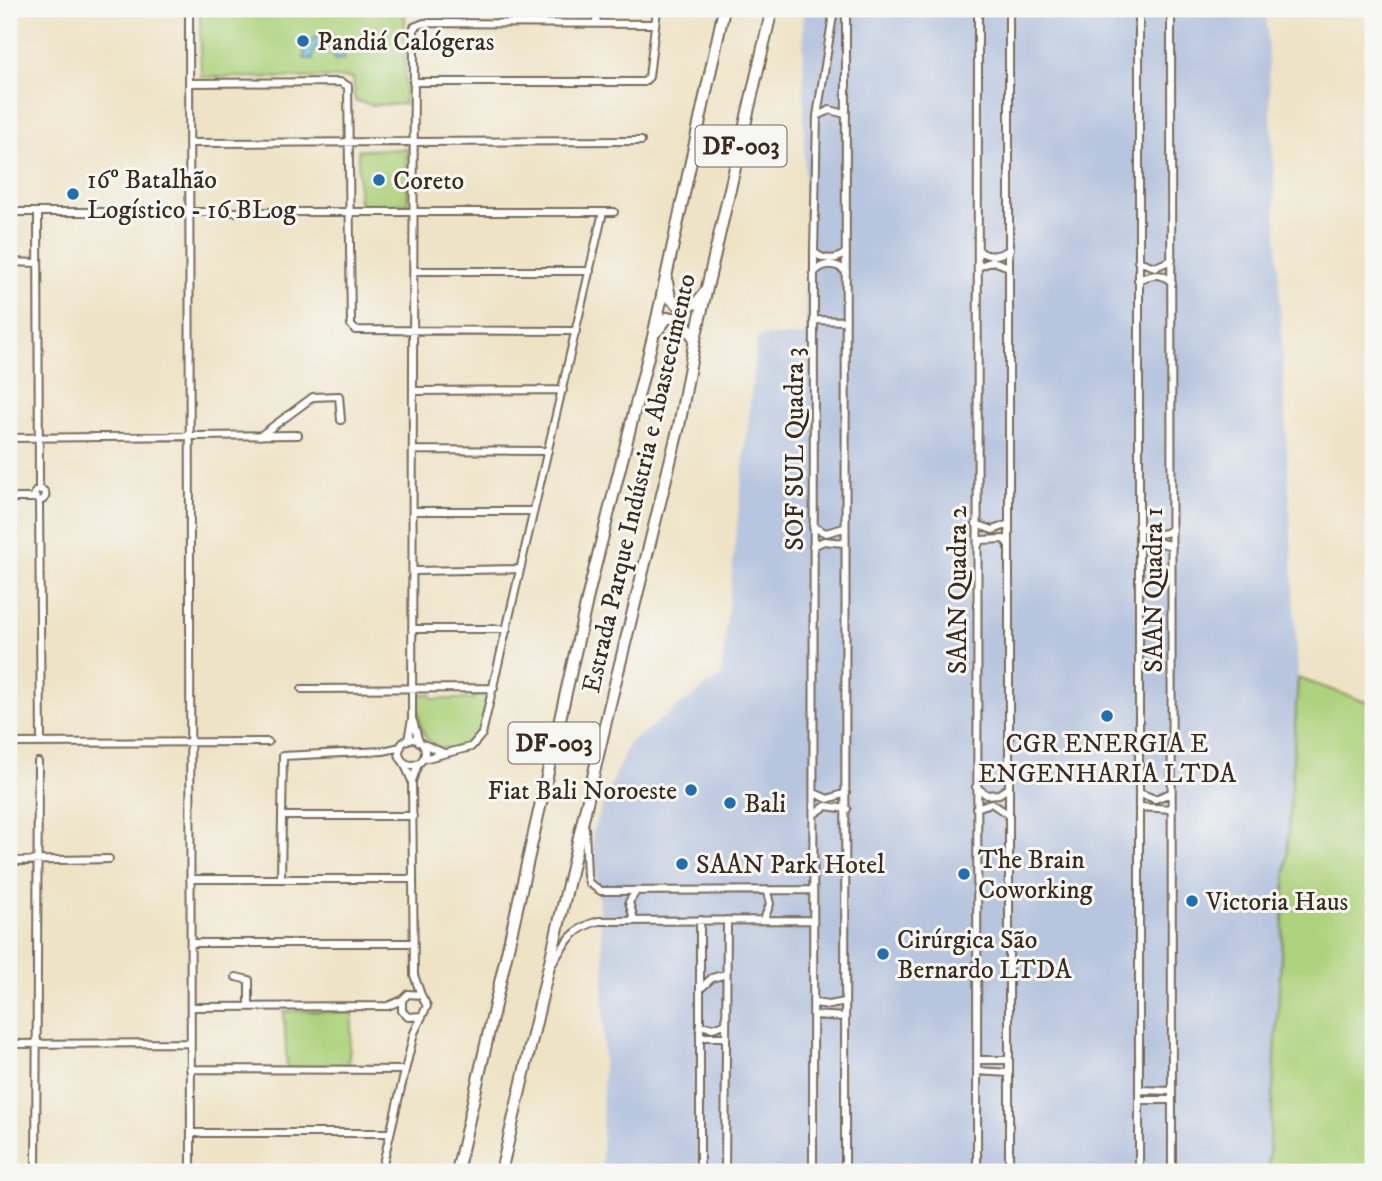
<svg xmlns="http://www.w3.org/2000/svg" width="1382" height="1181" viewBox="0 0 1382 1181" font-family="'IM FELL DW Pica',serif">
  <rect width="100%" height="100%" fill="#f6f6f2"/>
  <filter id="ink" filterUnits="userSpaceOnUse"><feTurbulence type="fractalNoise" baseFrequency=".0143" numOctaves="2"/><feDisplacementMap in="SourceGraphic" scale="14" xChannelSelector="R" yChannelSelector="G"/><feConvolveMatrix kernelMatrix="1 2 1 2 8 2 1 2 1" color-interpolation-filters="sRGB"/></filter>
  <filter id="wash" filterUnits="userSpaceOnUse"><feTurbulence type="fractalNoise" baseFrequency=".00686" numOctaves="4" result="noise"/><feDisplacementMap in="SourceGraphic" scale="28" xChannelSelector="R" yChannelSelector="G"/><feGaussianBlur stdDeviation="1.57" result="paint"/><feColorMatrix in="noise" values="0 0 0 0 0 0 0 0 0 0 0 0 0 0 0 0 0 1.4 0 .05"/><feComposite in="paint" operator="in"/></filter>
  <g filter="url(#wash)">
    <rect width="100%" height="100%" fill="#eee3c6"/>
    <path fill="#b7c5de" d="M803 9H1266L1298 678 1268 1172H602L604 963 592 832 628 744 721 675 757 337 806 335Z"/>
    <path fill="#add17b" stroke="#747e4c" stroke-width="2" d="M200 9H405V104L373 105 355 101 353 78 201 77Z
      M407 149 408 204 359 206 358 150Z
      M1298 678 1366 702 1373 700V1172H1268Z
      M417 693 432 695 433 699H474L475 694 488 695 482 729 467 747C424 756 418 731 417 693Z
      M284 1011 353 1012 348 1068 287 1069Z"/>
    <path fill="#5dbfdb" stroke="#4c747c" stroke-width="2" d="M331 34 344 49V59L335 60 328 46H319L314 51 313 59H304L305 46 318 35Z"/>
  </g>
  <g filter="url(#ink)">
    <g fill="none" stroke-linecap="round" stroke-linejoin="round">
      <defs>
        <path id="minor" d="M189 9 191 1172
          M1139 9V1172
          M1171 9 1172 1172
          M596 22 598 9
          M413 82H644L649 77 657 9
          M190 83 340 82 348 86 351 325 355 330 576 331
          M817 116 830 110 845 114
          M189 143 641 141
          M9 212H614
          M38 212 39 490
          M978 249C986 259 1000 256 1010 249
          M814 252C822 260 837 262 846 252
          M1138 261 1155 267 1172 260
          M9 262 38 263
          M978 267 993 261 1009 267
          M414 271H590
          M813 274C822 262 836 262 846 272
          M1138 280C1150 275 1162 271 1172 283
          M814 320 846 321
          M414 391 563 390
          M260 436 313 397 339 396 341 420
          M9 438 298 435
          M415 450 548 451
          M34.5 495a5.5 5.5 0 1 1 11 0a5.5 5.5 0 1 1-11 0Z
          M9 498H36
          M39 501 41 743
          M415 511H534
          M976 524 993 530 1009 524
          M1138 526C1149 533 1162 538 1172 529
          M813 527 826 533 844 528
          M978 545 981 540 1004 539 1008 544
          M813 546 824 541 844 543
          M1138 548 1154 541 1172 546
          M415 571 519 569
          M414 629H507
          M302 689 494 688
          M413 721 419 742
          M399 752a13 13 0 1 1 26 0a13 13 0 1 1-26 0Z
          M408 740 412 719 414 27 424 23 655 24
          M9 743 268 742
          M423 744 444 753
          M423 759 471 747 482 734 603 212
          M404 763 412 781 418 764
          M412 781 414 975 421 995
          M976 787 987 795 999 794 1008 788
          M814 793 828 799 846 793
          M1139 793 1155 799 1171 793
          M1139 807 1172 809
          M976 808 991 803 1008 814
          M814 814 826 806 847 809
          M282 816H413
          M585 828 587 876 589 883 601 891 813 890
          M9 861 109 859
          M190 879H413
          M281 879 283 756 383 751 401 747
          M634 919 629 902 635 893
          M764 919 770 904 767 892
          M700 920V1172
          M192 943H413
          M552 964C565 943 574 927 599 921L813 920
          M236 977 249 980V1007
          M701 988 712 978 726 974
          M814 1003 829 1005 845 1002
          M191 1007 388 1006 402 1000
          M814 1015 845 1017
          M700 1025 713 1028 725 1024
          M701 1037H725
          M9 1044 190 1043
          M977 1060H1009
          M190 1069 405 1070
          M977 1071 1009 1073
          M1140 1090 1172 1091
          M1140 1100H1172
          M191 1133H390
          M36 1172 38 762
          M381 1172 414 1033 427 1006 421 995 408 994 402 1000V1011L408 1017 421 1016
          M725 1172 727 920
          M813 1172 814 252 817 116 834 9
          M845 1172 846 9
          M977 1172 978 9
          M1009 1172V9"/>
        <path id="trunk" d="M667 282 670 298 680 306 697 303 705 292
          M657 331 667 318H681L695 339
          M457 1172 590 587 653 337 724 9
          M501 1172 610 704 679 426 695 339 772 9"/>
      </defs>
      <use href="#minor" stroke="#7a6b59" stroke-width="10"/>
      <use href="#trunk" stroke="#7a6b59" stroke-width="14"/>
      <use href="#minor" stroke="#fff" stroke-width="6"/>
      <use href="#trunk" stroke="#fff" stroke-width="10"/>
    </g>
  </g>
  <g fill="#1f6fb2" stroke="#f6f6f2" stroke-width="2.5">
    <circle cx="303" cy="41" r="7"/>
    <circle cx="379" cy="180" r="7"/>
    <circle cx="73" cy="194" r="7"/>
    <circle cx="1107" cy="716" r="7"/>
    <circle cx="691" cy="790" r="7"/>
    <circle cx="730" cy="803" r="7"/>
    <circle cx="682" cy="864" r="7"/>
    <circle cx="964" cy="874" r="7"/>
    <circle cx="1192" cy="901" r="7"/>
    <circle cx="883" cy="954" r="7"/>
  </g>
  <g text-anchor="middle" stroke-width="6" stroke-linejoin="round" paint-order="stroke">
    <g fill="#f6f6f2" stroke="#73675e" stroke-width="2">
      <rect x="695.5" y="125.5" width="91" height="41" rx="5"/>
      <rect x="508.5" y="722.5" width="91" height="41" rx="5"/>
    </g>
    <g font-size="24" font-weight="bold" fill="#3b2a1e">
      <text x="741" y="154">DF-003</text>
      <text x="554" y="751">DF-003</text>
    </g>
    <g font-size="26" fill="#3b2a1e" stroke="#f6f6f2" text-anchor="start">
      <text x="317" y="50">Pandiá Calógeras</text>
      <text x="87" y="188">16º Batalhão<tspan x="87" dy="30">Logístico - 16 BLog</tspan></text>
      <text x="393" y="189">Coreto</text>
      <text x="1107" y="752" text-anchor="middle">CGR ENERGIA E<tspan x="1107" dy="30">ENGENHARIA LTDA</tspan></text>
      <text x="677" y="799" text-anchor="end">Fiat Bali Noroeste</text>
      <text x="744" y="812">Bali</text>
      <text x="978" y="868">The Brain<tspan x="978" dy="30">Coworking</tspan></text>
      <text x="696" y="873">SAAN Park Hotel</text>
      <text x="1206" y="910">Victoria Haus</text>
      <text x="897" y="948">Cirúrgica São<tspan x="897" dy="30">Bernardo LTDA</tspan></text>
    </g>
    <g font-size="26" fill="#3b2a1e" stroke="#f6f6f2">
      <text transform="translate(794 449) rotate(-90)" y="9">SOF SUL Quadra 3</text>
      <text transform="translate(638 483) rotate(-77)" y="9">Estrada Parque Indústria e Abastecimento</text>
      <text transform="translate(957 590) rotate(-90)" y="9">SAAN Quadra 2</text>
      <text transform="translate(1153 590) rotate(-90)" y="9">SAAN Quadra 1</text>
    </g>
  </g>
  <rect width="1382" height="1181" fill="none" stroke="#f6f6f2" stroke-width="35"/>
</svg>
